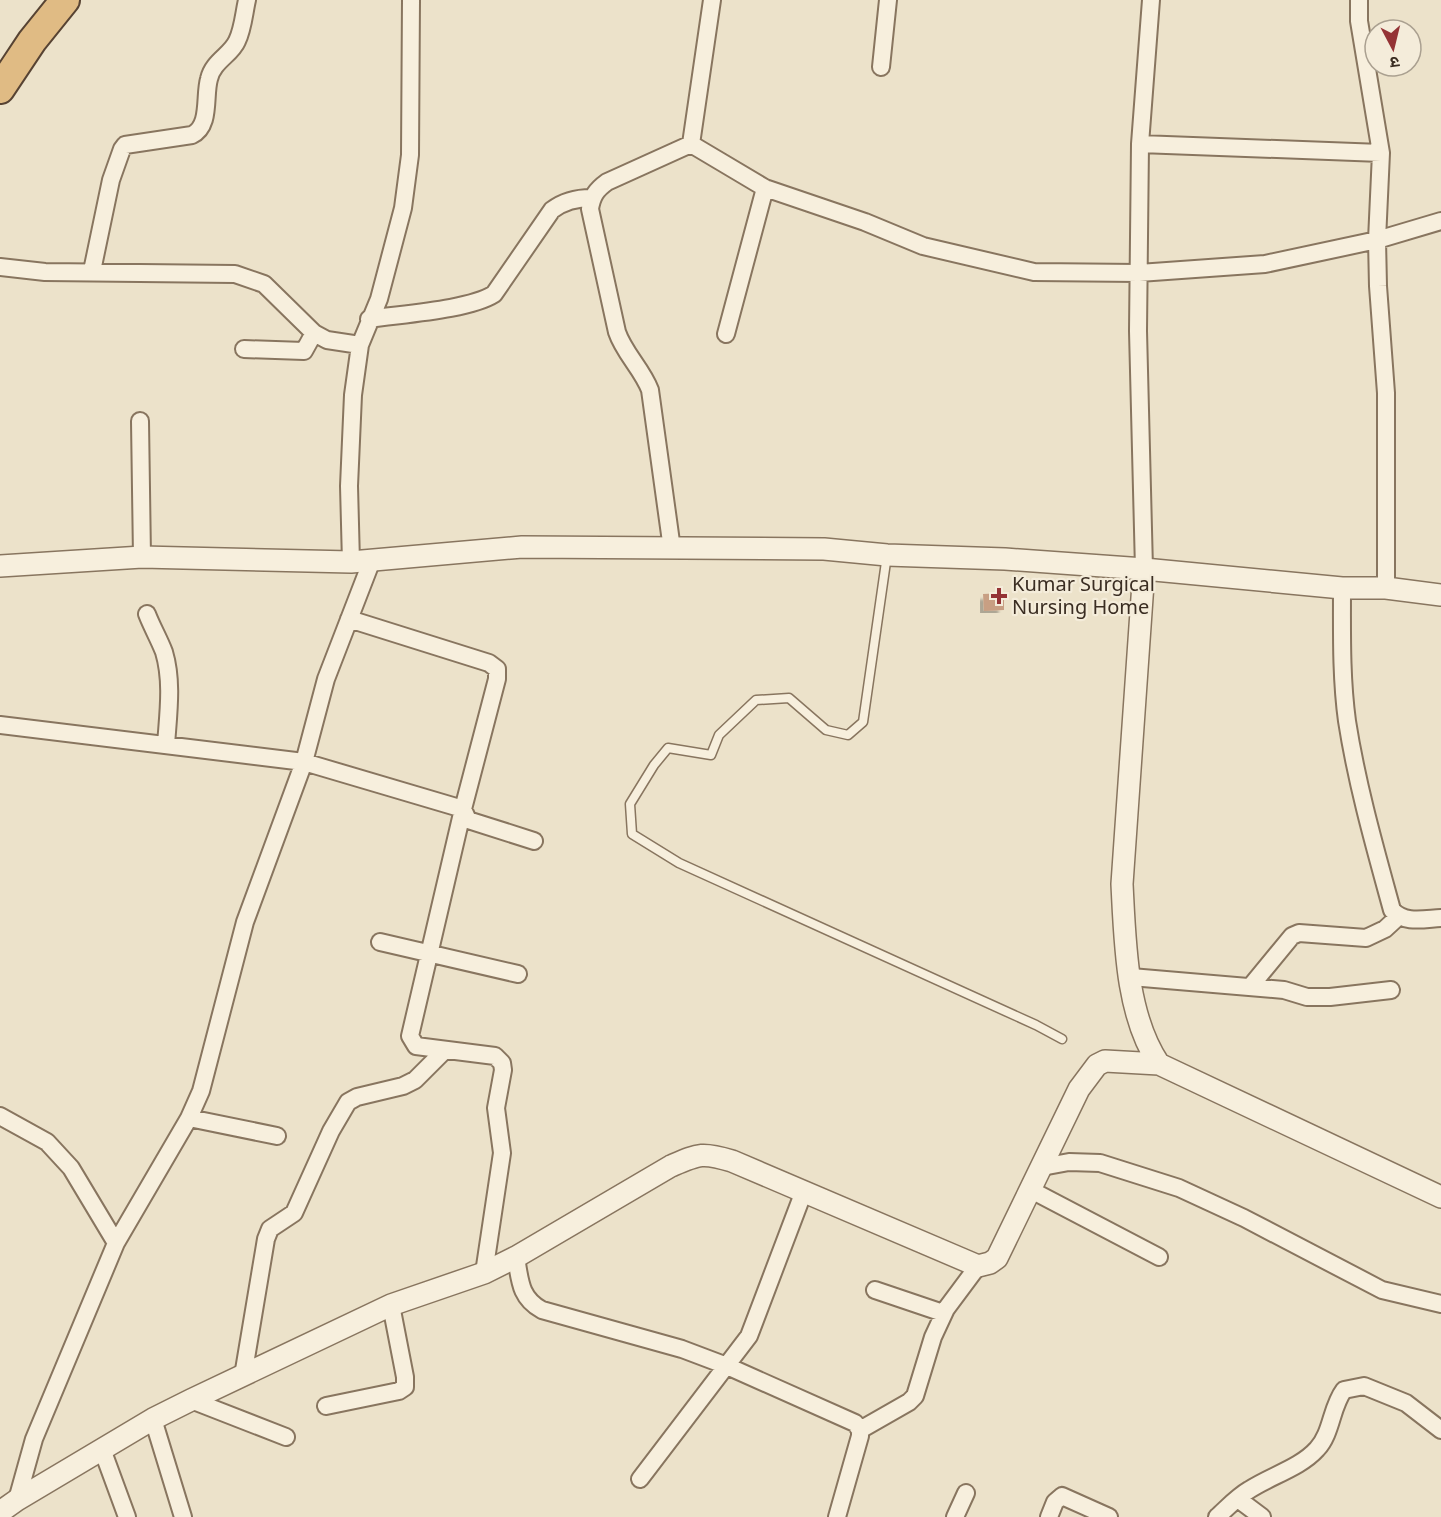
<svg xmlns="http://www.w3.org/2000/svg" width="1441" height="1517" viewBox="0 0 1441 1517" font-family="Georgia,'Noto Sans Devanagari',serif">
  <defs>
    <filter id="shadow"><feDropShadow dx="-5.5" dy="5.5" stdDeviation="1.5" flood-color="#0004"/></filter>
  </defs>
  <rect width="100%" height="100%" fill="#ece2ca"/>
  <path fill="#c89f83" filter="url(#shadow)" d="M1004 593V610L984 611 983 594Z"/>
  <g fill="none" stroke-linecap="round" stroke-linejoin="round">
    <defs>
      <path id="service" d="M887 555 863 722 848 735 826 730 789 698 756 700 719 735 711 755 668 748 654 765 630 804 632 834 679 863 1036 1025 1062 1039"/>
      <path id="minor" d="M1359 0V21L1381 153 1377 240 1378 286 1386 393V588
        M881 67 888 0
        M691 144 712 0
        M1140 144 1381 153
        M0 267 45 272 235 274 264 284 314 333 327 340 360 345
        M92 271 111 180 122 149 125 145 192 135C211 126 204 96 209 79 213 61 231 55 237 41 243 29 244 13 247 0
        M369 319C401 314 469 310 494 294L552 210C564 201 577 198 591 198
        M726 334 765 188
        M244 349 304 351 314 333
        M140 421 142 557
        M672 549 650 390C642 369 624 353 617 332L590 209C592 196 596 190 607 182L691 144 765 188 865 222 923 246 1034 272 1139 273 1265 264 1377 240 1441 221
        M351 562 349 486 353 395 360 345 379 299 403 208 410 155 411 0
        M1144 569 1138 331 1140 144 1151 0
        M1342 588C1342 632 1341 677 1347 721 1357 785 1375 848 1392 910 1405 924 1423 919 1441 918
        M147 614C152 627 159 639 164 652 173 682 168 715 166 745
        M349 619 489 663 497 669V679L463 809 410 1036 416 1046 495 1056 502 1063 503 1070 496 1108 502 1153 484 1273
        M0 725 304 762 463 809 468 820 534 841
        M380 942 518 974
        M1131 977 1284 990 1307 997H1330L1391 990
        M1250 987 1292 936 1299 933 1366 938 1385 929 1398 917
        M0 1116 47 1142 71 1168 116 1243
        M189 1118 277 1136
        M1042 1167 1069 1162 1100 1163 1179 1188 1244 1218 1382 1290 1441 1304
        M1031 1190 1159 1257
        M516 1257C520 1281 520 1298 542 1310L682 1349 727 1366 855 1423 860 1430V1436L837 1517
        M875 1290 943 1313
        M243 1376 266 1239 270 1229 294 1213 331 1131 348 1102 357 1097 403 1086 415 1080 445 1050
        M191 1400 286 1437
        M326 1406 399 1391 405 1387V1377L391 1305
        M153 1419 183 1517
        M860 1430 909 1402 915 1396 933 1337 946 1309 978 1266
        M102 1449 127 1517
        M640 1479 749 1336 804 1191
        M1238 1499 1262 1517
        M17 1500 34 1439 116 1243 189 1118 201 1091 245 922 304 762 326 679 372 560
        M955 1517 966 1493
        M1049 1517 1055 1502 1062 1496 1109 1517
        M1217 1517C1227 1508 1237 1497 1249 1490 1270 1476 1300 1468 1317 1449 1332 1433 1331 1407 1344 1390L1364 1386 1406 1403 1441 1430"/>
      <path id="tertiary" d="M0 566 142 557 351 562 522 547 824 549 887 555 1005 559 1144 569 1342 588H1386L1441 595
        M1144 569 1122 884C1125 942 1126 1015 1159 1064L1441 1197
        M0 1512 17 1500 153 1419 191 1400 391 1305 484 1273 516 1257 671 1166C699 1154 702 1152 732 1161L978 1266 990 1263 997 1258 1079 1089 1097 1065 1105 1061 1159 1064"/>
      <path id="trunk" d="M0 89 32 41 65 0"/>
    </defs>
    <use href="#service" stroke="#88755f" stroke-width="11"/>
    <use href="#minor" stroke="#88755f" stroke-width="20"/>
    <use href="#tertiary" stroke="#88755f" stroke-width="24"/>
    <use href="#trunk" stroke="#574333" stroke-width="32"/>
    <use href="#service" stroke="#f7efdd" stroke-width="8"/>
    <use href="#minor" stroke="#f7efdd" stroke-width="16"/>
    <use href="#tertiary" stroke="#f7efdd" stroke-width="21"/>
    <use href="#trunk" stroke="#e0bb84" stroke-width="28"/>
  </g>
  <path fill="#943335" stroke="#f4ecda" stroke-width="2" d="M996 587h6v6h6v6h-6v6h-6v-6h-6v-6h6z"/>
  <g text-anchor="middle" stroke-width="4.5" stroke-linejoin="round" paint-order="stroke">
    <g font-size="20" fill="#3a2d22" stroke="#f4ecda" text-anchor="start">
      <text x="1012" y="591">Kumar Surgical<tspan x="1012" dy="23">Nursing Home</tspan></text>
    </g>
  </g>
  <g transform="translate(1393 48) rotate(173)"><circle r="28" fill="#f4ecda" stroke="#aaa090" stroke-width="1.5"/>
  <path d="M0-4.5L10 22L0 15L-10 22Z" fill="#943335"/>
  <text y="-9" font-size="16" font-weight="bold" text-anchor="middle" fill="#3a2d22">उ</text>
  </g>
</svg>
